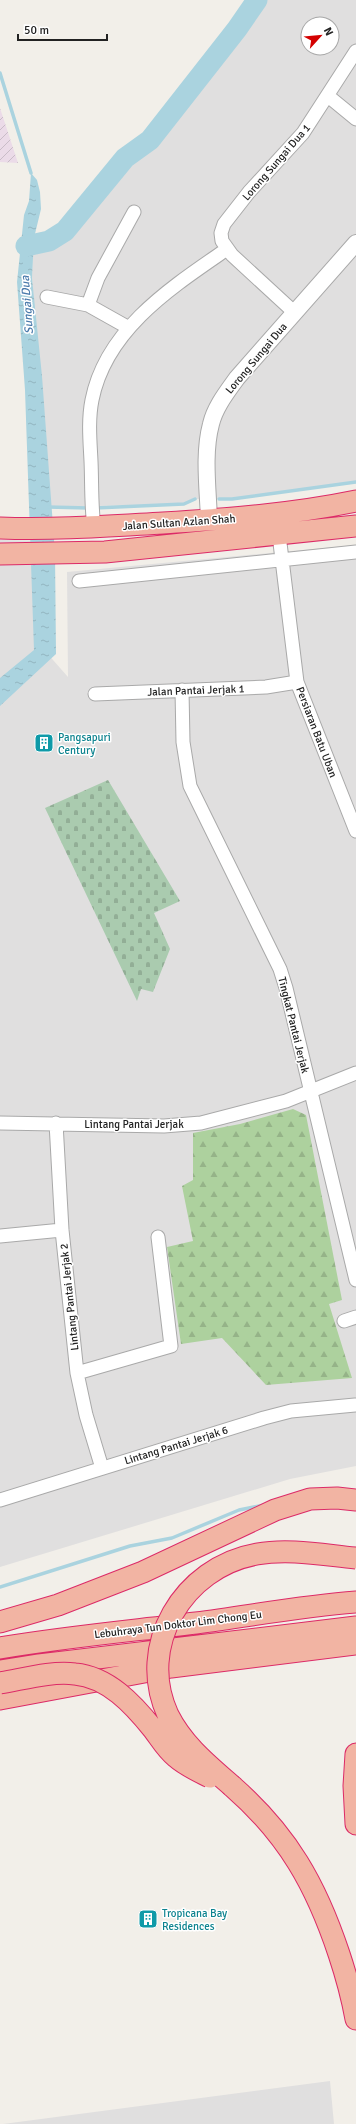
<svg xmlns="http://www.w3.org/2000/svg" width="356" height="2124" viewBox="0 0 356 2124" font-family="Signika,sans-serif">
  <defs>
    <pattern id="industrial-furrows" width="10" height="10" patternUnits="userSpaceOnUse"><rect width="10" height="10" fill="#ebdbe8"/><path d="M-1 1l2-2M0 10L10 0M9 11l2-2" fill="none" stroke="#c9bcc7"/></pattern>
    <pattern id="forest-firs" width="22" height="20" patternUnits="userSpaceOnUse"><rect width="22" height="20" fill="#add19e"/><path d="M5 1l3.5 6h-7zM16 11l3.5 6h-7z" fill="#95b388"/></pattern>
    <pattern id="cemetery-stones" width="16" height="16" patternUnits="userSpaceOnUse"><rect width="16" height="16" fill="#aacbaf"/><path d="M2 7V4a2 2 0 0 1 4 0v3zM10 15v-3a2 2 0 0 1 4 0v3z" fill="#92ae96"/></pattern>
    <pattern id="water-ripples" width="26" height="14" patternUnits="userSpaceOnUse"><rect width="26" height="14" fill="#aad3df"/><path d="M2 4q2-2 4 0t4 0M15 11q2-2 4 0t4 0" fill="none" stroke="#92b5bf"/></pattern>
  </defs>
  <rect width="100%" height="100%" fill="#f2efe9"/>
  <path fill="#e0dfdf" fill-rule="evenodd" d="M257 0H356V482L232 499H195L184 504 51 507 32 278 33 246 49 241 65 231 125 158 150 140 237 29ZM308 24H332V48H308Z
    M0 540 41 541 46 652 68 677 67 572 356 545V1466L290 1479 0 1567Z
    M330 2081 334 2124H3Z"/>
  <path fill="url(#industrial-furrows)" d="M0 108 18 163 0 162Z"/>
  <path fill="url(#forest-firs)" d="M293 1109 306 1115 342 1300 329 1304 352 1378 266 1385 222 1338 181 1344 167 1247 193 1241 182 1186 193 1180V1133L240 1124Z"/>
  <path fill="url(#cemetery-stones)" d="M108 780 180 901 154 913 170 949 153 992 141 989 137 1001 45 808Z"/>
  <path fill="url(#water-ripples)" d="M31 173 37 180 40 192 41 209 34 238 32 278 42 376 55 553 56 654 0 706V678L34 650 25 390 17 282 24 215 29 201Z"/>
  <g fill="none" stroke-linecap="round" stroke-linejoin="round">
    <path stroke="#aad3df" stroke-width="3.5" d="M0 73 31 173
      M219 499H232L356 482
      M47 507 89 508
      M95 508 184 504 195 499
      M0 1587 130 1546 172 1538 239 1510 264 1505"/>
    <path stroke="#aad3df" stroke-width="21" d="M26 246 49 241 65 231 125 158 150 140 237 29 257 0"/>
    <defs>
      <path id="minor" d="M328 96 356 119
        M47 297 88 305 129 328
        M88 305 98 278 134 212
        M295 313 232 255 222 241 221 233 224 224 249 192 303 133 356 51
        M94 527C91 505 92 483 91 461 90 441 88 420 92 400 106 329 172 287 227 249
        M279 535 297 682 356 831
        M79 581 356 552
        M182 690 183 742 190 786 280 969 286 988 356 1280
        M95 694 266 687 297 682
        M0 1123 164 1126 201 1123 286 1101 356 1073
        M56 1123 62 1230 77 1373 86 1415 102 1468
        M0 1236 62 1230
        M344 1321 356 1317
        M77 1373 171 1346 158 1237
        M0 1500 264 1418 291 1411 355 1405"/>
      <path id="tertiary" d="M209 520C208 489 203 454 211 424 215 407 227 392 237 378L356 243"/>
      <path id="trunk" d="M0 528C55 530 109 526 163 523 228 519 293 514 356 501
        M0 554 105 552 356 526
        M0 1622 58 1605 143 1572 275 1510 310 1499 337 1498 356 1500
        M0 1648C65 1637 131 1631 196 1623 250 1616 302 1606 356 1602
        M0 1671 39 1665 356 1627
        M0 1699 171 1667 356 1644
        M356 1754 354 1786 356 1824
        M232 1786C288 1835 316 1885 339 1954 346 1975 352 1997 356 2019"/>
    </defs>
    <use href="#minor" stroke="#a9a9a9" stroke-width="15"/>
    <use href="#tertiary" stroke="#a9a9a9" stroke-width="18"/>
    <use href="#trunk" stroke="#dc2a67" stroke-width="23"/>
    <use href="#minor" stroke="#fff" stroke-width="13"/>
    <use href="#tertiary" stroke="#fff" stroke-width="16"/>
    <use href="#trunk" stroke="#f2b4a3" stroke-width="21"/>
    <defs>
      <path id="trunk-bridge" d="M0 1683C24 1679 51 1671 75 1674 108 1677 133 1704 153 1729 160 1738 166 1749 176 1757 186 1766 198 1771 210 1777
        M232 1786C208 1765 183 1745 168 1715 136 1646 183 1567 257 1554 289 1548 324 1555 356 1558"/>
    </defs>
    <use href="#trunk-bridge" stroke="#dc2a67" stroke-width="23" stroke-linecap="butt"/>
    <use href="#trunk-bridge" stroke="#f2b4a3" stroke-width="21"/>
  </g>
  <defs>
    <symbol id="building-square" viewBox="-11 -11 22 22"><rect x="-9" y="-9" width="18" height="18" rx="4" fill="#0f9aa8" stroke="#fff"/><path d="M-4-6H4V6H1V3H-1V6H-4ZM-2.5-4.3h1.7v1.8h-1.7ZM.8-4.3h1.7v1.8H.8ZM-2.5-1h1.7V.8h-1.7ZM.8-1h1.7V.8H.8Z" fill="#fff"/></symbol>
  </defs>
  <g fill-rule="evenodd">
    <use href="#building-square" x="33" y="732" width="22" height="22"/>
    <use href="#building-square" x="137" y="1908" width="22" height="22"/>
  </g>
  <g text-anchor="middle" stroke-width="3" stroke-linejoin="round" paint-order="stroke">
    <g font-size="11" fill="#222" stroke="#fff">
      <text transform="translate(276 162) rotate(-49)" y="4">Lorong Sungai Dua 1</text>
      <text transform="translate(256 358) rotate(-50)" y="4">Lorong Sungai Dua</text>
      <text transform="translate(179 522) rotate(-4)" y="4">Jalan Sultan Azlan Shah</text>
      <text transform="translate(196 690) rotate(-2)" y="4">Jalan Pantai Jerjak 1</text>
      <text transform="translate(317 732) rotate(69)" y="4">Persiaran Batu Uban</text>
      <text transform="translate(294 1025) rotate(76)" y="4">Tingkat Pantai Jerjak</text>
      <text x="134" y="1128">Lintang Pantai Jerjak</text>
      <text transform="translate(69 1297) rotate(-96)" y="4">Lintang Pantai Jerjak 2</text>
      <text transform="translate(176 1445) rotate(-17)" y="4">Lintang Pantai Jerjak 6</text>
      <text transform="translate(178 1624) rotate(-7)" y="4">Lebuhraya Tun Doktor Lim Chong Eu</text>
    </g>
    <g font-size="11" fill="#0d838f" stroke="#fff" text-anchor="start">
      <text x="58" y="741">Pangsapuri<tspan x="58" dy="13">Century</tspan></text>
      <text x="162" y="1917">Tropicana Bay<tspan x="162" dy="13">Residences</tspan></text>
    </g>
    <g font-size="12" font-style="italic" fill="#4a7aab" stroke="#fff">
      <text transform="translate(27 305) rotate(-94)" y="4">Sungai Dua</text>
    </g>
  </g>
  <g transform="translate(320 36) rotate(63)"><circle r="19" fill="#ffffff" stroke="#a7a7a7"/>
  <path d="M0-3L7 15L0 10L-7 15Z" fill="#d40000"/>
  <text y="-6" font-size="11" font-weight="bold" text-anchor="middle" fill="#222222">N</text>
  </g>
  <path d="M18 34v6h89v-6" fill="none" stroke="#222222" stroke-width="2"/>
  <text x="24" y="34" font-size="12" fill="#222222" stroke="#ffffff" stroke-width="3" paint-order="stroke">50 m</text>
</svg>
